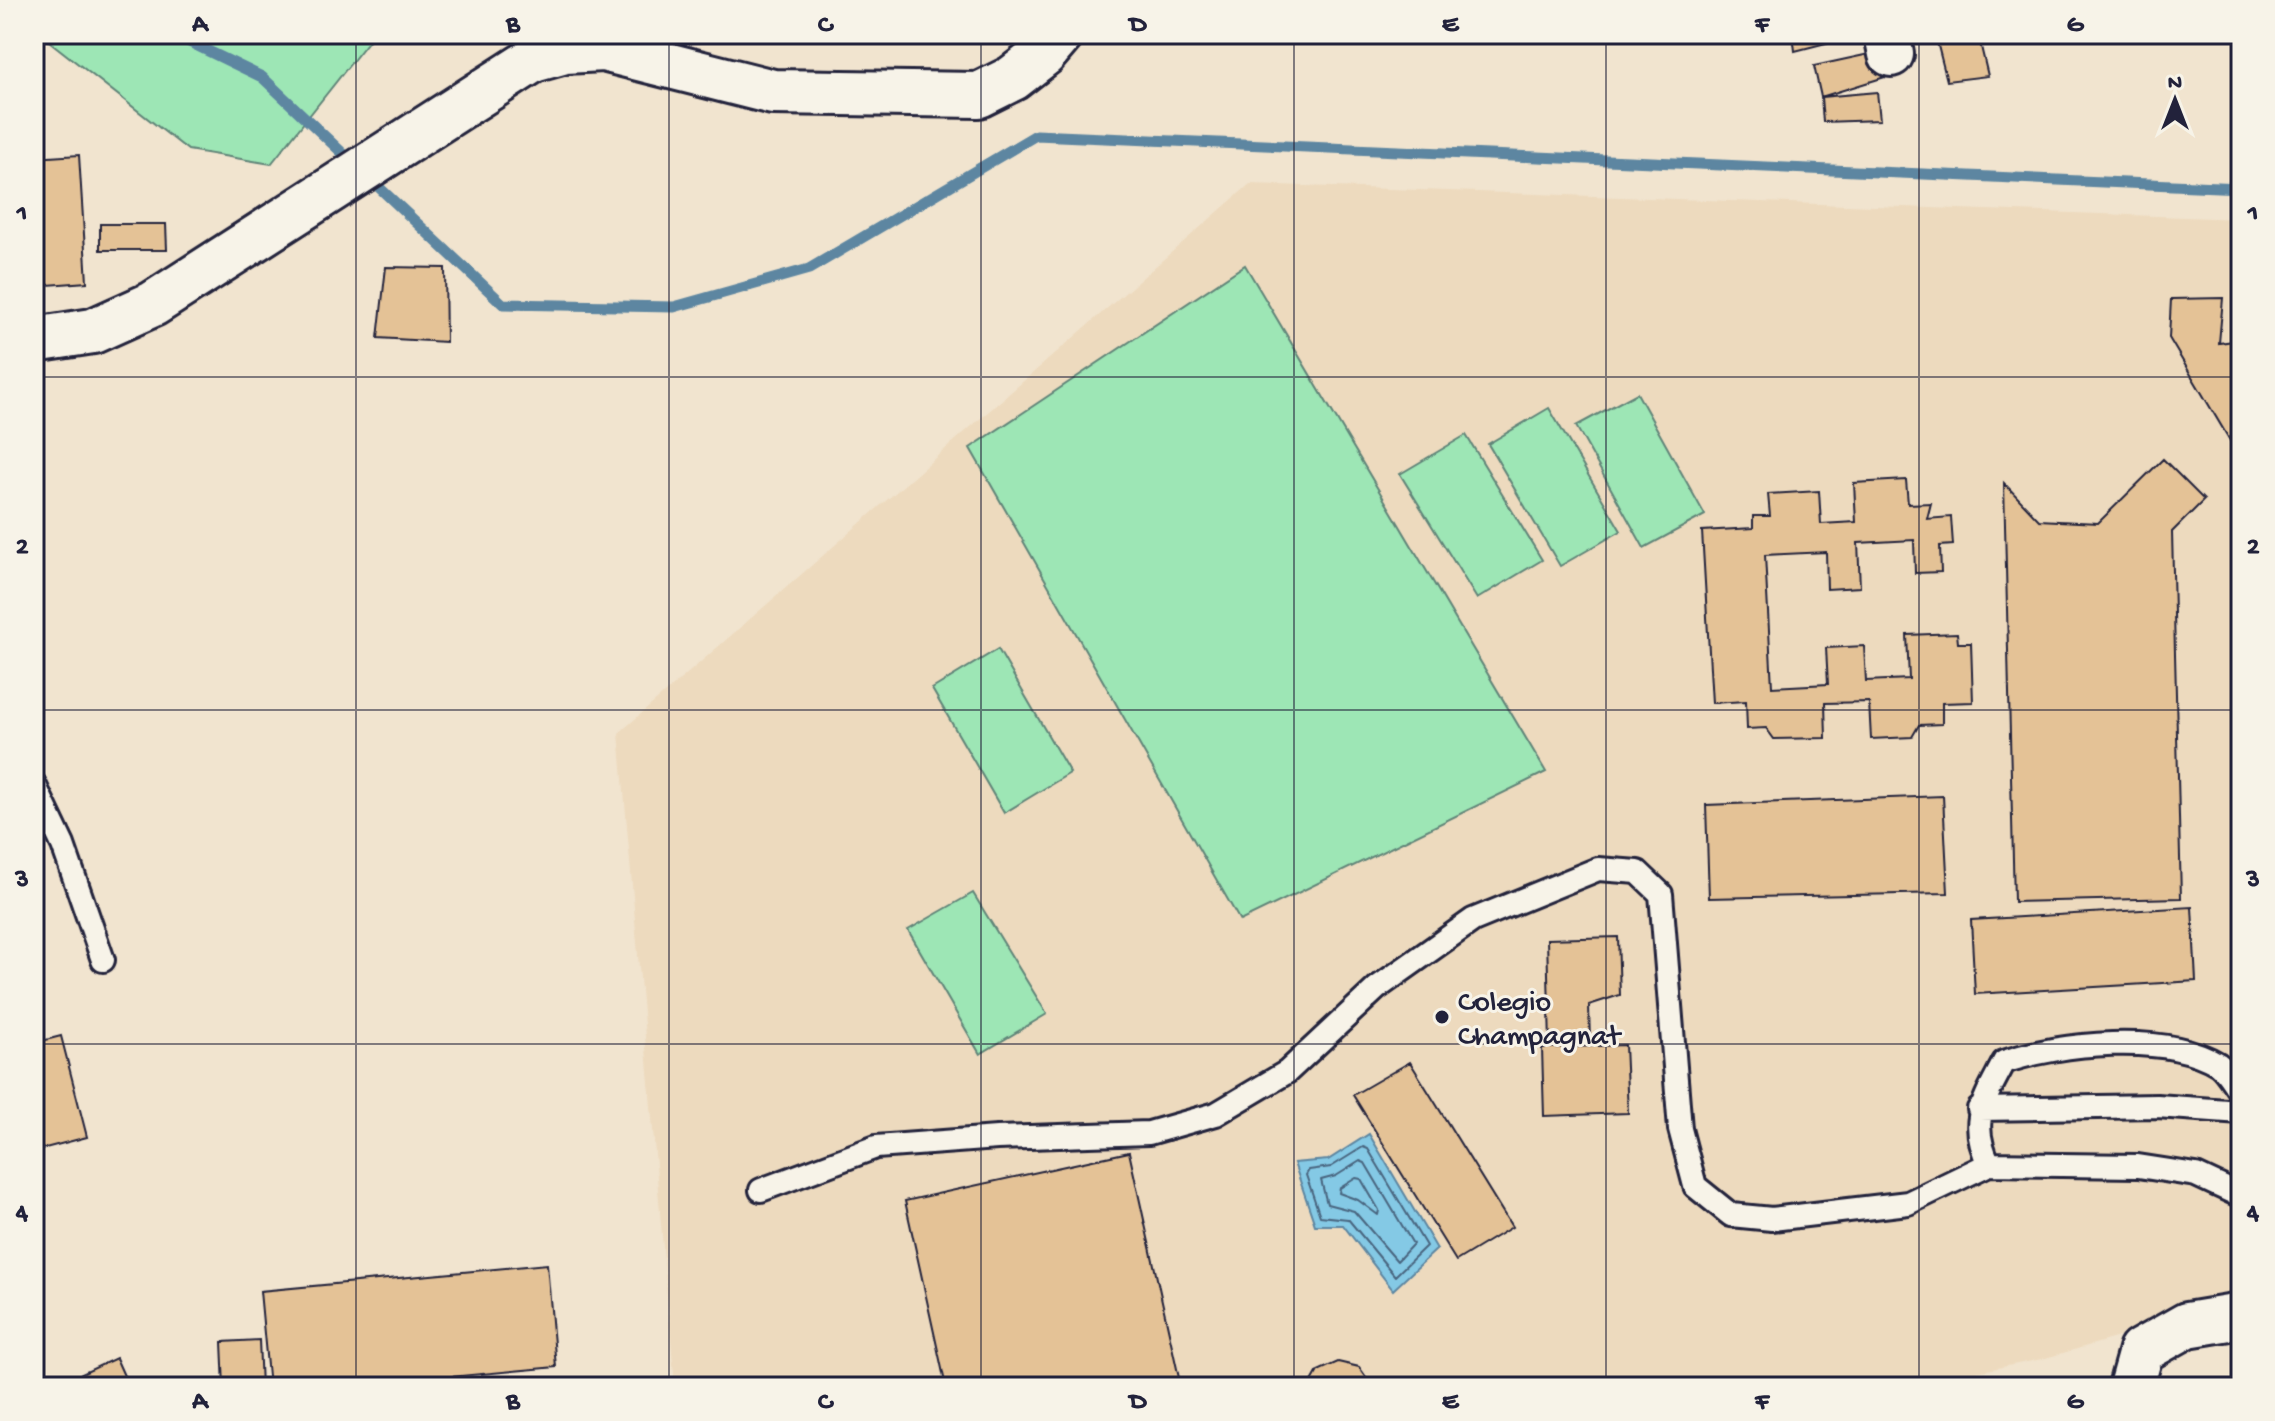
<svg xmlns="http://www.w3.org/2000/svg" width="2275" height="1421" viewBox="0 0 2275 1421" font-family="'Gochi Hand',sans-serif">
  <rect width="100%" height="100%" fill="#f1e4cf"/>
  <filter id="ink" filterUnits="userSpaceOnUse"><feTurbulence type="fractalNoise" baseFrequency=".0125" numOctaves="2"/><feDisplacementMap in="SourceGraphic" scale="16" xChannelSelector="R" yChannelSelector="G"/><feConvolveMatrix kernelMatrix="1 2 1 2 8 2 1 2 1" color-interpolation-filters="sRGB"/></filter>
  <g filter="url(#ink)">
    <path fill="#eddabe" d="M1250 184 2241 219V1302L2042 1359 1902 1387H675L619 733Z"/>
    <path fill="#9de6b5" stroke="#608478" stroke-width="2" d="M40 34H374L271 164 188 150Z
      M1245 265 1546 772 1240 921 970 448Z
      M1637 393 1705 515 1644 548 1576 426Z
      M1549 408 1621 531 1560 566 1488 444Z
      M1466 435 1542 560 1477 599 1400 474Z
      M998 649 1070 773 1004 813 932 689Z
      M973 893 1047 1014 980 1054 908 930Z"/>
    <path fill="#84c9e5" stroke="#5d86a1" stroke-width="2" d="M1369 1134 1437 1249 1393 1290 1343 1225H1315L1294 1163 1328 1160Z"/>
    <g fill="none" stroke-linecap="round" stroke-linejoin="round">
      <path stroke="#49657f" stroke-width="2" d="M1363 1147 1368 1149 1426 1246 1395 1276 1348 1219 1320 1216 1306 1175 1309 1170 1331 1167Z
        M1360 1161 1365 1163 1413 1244 1397 1261 1354 1211 1327 1204 1321 1180 1336 1176Z
        M1356 1178 1361 1179 1379 1210 1378 1215 1358 1200 1339 1193 1340 1188Z"/>
      <path stroke="#5d86a1" stroke-width="11" d="M173 34 262 77 353 163
        M368 177 503 304 674 307 809 269 1036 135 2241 188"/>
    </g>
    <path fill="#e4c296" stroke="#22223b" stroke-width="2" d="M1793 34H1861L1795 51Z
      M1935 34H1978L1988 76 1947 81Z
      M1883 51 1885 77 1821 97 1814 66Z
      M1877 92 1880 120 1823 122 1821 97Z
      M79 155 87 282 34 286V158Z
      M100 224H166L167 250H100Z
      M386 267 445 268 446 342 378 338Z
      M2223 298 2219 343 2241 340V459L2169 338 2171 299Z
      M2163 459 2204 500 2172 532 2181 898 2014 902 2004 483 2039 520 2098 523Z
      M1906 480 1908 504 1931 503 1927 519 1951 517 1953 545 1940 546 1941 572 1915 573 1914 540 1858 543 1860 587 1827 589 1826 552 1765 555 1772 687 1828 684 1826 648 1864 646 1866 681 1909 679 1907 635 1957 633 1958 643H1971L1973 702 1942 703V724L1919 725 1912 737 1871 739 1869 702 1825 703 1826 738 1774 739 1766 728 1747 729 1746 701 1712 703 1702 531 1753 528V516H1770L1768 494 1819 491 1821 524 1856 522 1854 483Z
      M1943 796 1948 893 1709 898 1706 805Z
      M2192 907 2196 981 1975 994 1971 920Z
      M1618 937 1620 995 1589 1005 1590 1043 1550 1044 1547 939Z
      M61 1036 87 1137 34 1151V1043Z
      M1625 1045 1628 1113 1544 1116 1542 1048Z
      M1410 1062 1512 1227 1456 1261 1353 1095Z
      M1129 1152 1181 1387H946L905 1201Z
      M547 1264 556 1367 343 1387H269L260 1291Z
      M259 1340 261 1387H224L222 1342Z
      M116 1358 129 1387H54Z
      M1338 1362 1359 1367 1373 1387H1309L1318 1371Z"/>
    <g fill="none" stroke-linecap="round" stroke-linejoin="round">
      <defs>
        <path id="service" d="M34 784 63 845 103 960
          M1979 1109 2157 1106 2241 1112
          M1989 1164C1968 1121 1984 1101 2004 1062 2059 1043 2166 1032 2218 1064 2227 1070 2234 1085 2241 1093
          M761 1190 876 1147 997 1138 1149 1133 1216 1114 1287 1072 1377 988 1473 920 1598 869 1638 872 1661 894 1680 1129 1695 1186 1731 1215 1772 1219 1908 1203 1989 1164 2138 1166 2196 1175 2241 1196"/>
        <path id="minor" d="M1887 34 1891 54
          M34 340 93 331 153 304 533 60 565 51 603 49 773 92 979 95 1013 78 1044 54 1061 34
          M2131 1387 2141 1351 2187 1325 2241 1316"/>
      </defs>
      <use href="#service" stroke="#22223b" stroke-width="28"/>
      <use href="#minor" stroke="#22223b" stroke-width="50"/>
      <use href="#service" stroke="#f7f3e8" stroke-width="22"/>
      <use href="#minor" stroke="#f7f3e8" stroke-width="44"/>
    </g>
  </g>
  <path fill="none" stroke="#22223b" stroke-width="2" stroke-opacity="0.55" d="M356 34V1387M669 34V1387M981 34V1387M1294 34V1387M1606 34V1387M1919 34V1387M34 377H2241M34 710H2241M34 1044H2241"/>
  <circle fill="#22223b" stroke="#f7f3e8" stroke-width="3" cx="1442" cy="1017" r="8"/>
  <g text-anchor="middle" stroke-width="6" stroke-linejoin="round" paint-order="stroke">
    <g font-size="30" fill="#22223b" stroke="#f7f3e8" text-anchor="start">
      <text x="1458" y="1010">Colegio<tspan x="1458" dy="34">Champagnat</tspan></text>
    </g>
  </g>
  <rect width="2275" height="1421" fill="none" stroke="#f7f3e8" stroke-width="88"/>
  <g transform="translate(2175 100)" stroke="#f7f3e8" stroke-width="6" paint-order="stroke">
  <path d="M0-6L14 30L0 20L-14 30Z" fill="#22223b"/>
  <text y="-12" font-size="22" font-weight="bold" text-anchor="middle" fill="#22223b">N</text>
  </g>
  <rect x="44" y="44" width="2187" height="1333" fill="none" stroke="#22223b" stroke-width="3"/>
  <g font-size="26" text-anchor="middle" font-weight="bold" fill="#22223b">
    <text x="200" y="31">A</text>
    <text x="513" y="31">B</text>
    <text x="825" y="31">C</text>
    <text x="1138" y="31">D</text>
    <text x="1450" y="31">E</text>
    <text x="1762" y="31">F</text>
    <text x="2075" y="31">G</text>
    <text x="22" y="220">1</text>
    <text x="2253" y="220">1</text>
    <text x="22" y="553">2</text>
    <text x="2253" y="553">2</text>
    <text x="22" y="886">3</text>
    <text x="2253" y="886">3</text>
    <text x="22" y="1219">4</text>
    <text x="2253" y="1219">4</text>
    <text x="200" y="1408">A</text>
    <text x="513" y="1408">B</text>
    <text x="825" y="1408">C</text>
    <text x="1138" y="1408">D</text>
    <text x="1450" y="1408">E</text>
    <text x="1762" y="1408">F</text>
    <text x="2075" y="1408">G</text>
  </g>
</svg>
